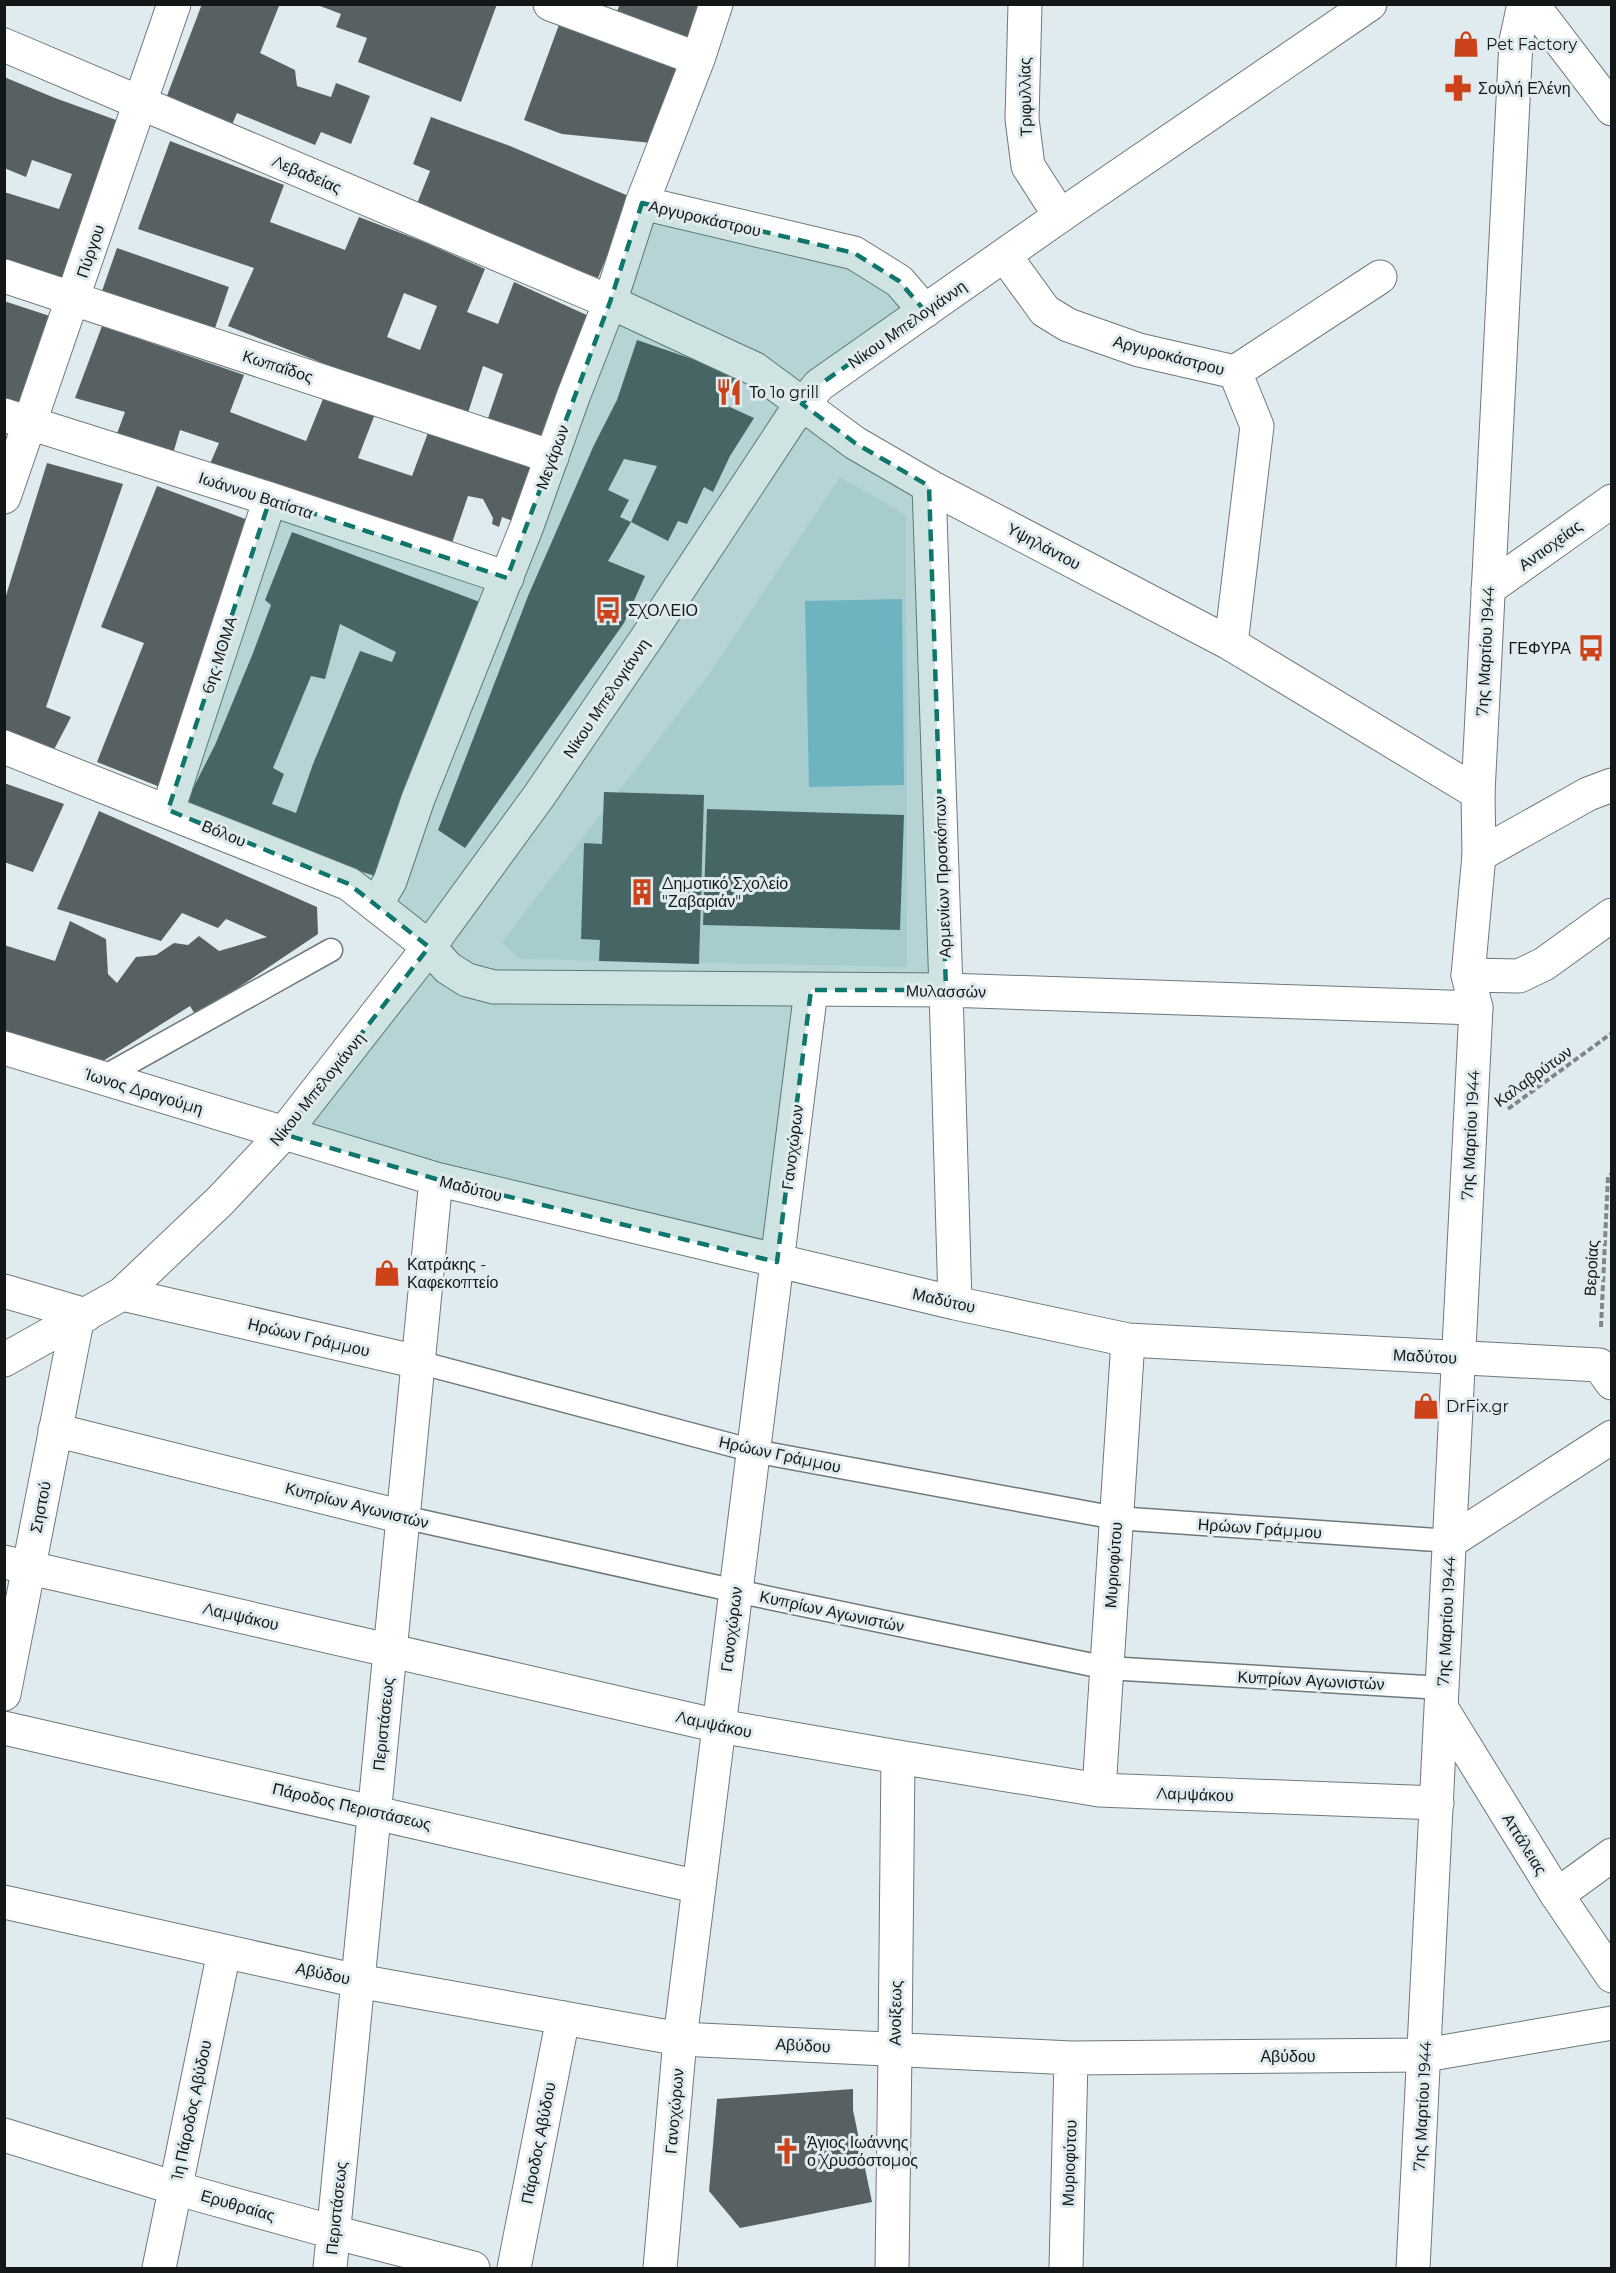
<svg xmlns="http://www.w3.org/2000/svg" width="1616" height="2273" viewBox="0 0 1616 2273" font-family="Montserrat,sans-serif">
  <rect width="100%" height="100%" fill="#e0ebef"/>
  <path fill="#cce1e7" d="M840 477 906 515 907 967 520 959 502 942 710 673Z"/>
  <path fill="#85c4d5" d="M902 599 904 785 809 787 805 601Z"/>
  <path fill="#576163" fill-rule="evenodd" d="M202 4H274L279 6 260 53 295 70 297 86 331 97 336 83 370 96 351 144 321 132 315 145 237 113 231 127 165 101Z
    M315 4H497L461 102 358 62 367 38 336 27 341 14Z
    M620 4H704L690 45 614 19Z
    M560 22 683 67 652 143 562 134 524 120Z
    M4 77 55 98 130 125 71 291 4 269V192L59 209 72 174 32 160 26 177 4 168Z
    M431 117 510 146 631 197 598 278 416 206 430 171 413 164Z
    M170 141 284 185 270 222 345 250 359 217 424 242 485 269 467 312 498 324 514 282 602 322 556 448 486 424 503 374 483 366 466 419 228 326 254 268 138 229ZM404 293 437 306 420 350 387 337Z
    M117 248 229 287 214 331 102 291Z
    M4 301 65 321 28 406 4 398Z
    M102 326 244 375 230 412 306 441 325 394 375 414 358 458 412 476 429 430 546 472 527 526 502 517 499 527 492 524 493 518 483 499 468 496 451 546 209 466 219 443 180 430 172 457 115 439 125 412 75 398Z
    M637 340 701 362 735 378 723 404 754 418 730 456 713 492 704 487 687 524 678 521 668 541 631 522 608 561 645 576 624 623 465 848 438 830 528 596 594 445 617 400ZM624 459 657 466 631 522 620 517 629 500 608 490Z
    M47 463 123 484 46 707 71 717 47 763 4 747V602Z
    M157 486 259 524 160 787 97 762 144 643 101 627Z
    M292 532 488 605 390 881 181 812 215 745 253 653 271 605 265 600ZM340 624 396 652 392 662 360 651 313 764 296 813 272 804 284 774 273 768 311 676 325 679Z
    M4 783 64 804 33 872 4 862Z
    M604 792 704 795 699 964 599 961 600 940 581 939 584 843 602 844Z
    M707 809 904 815 900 930 703 925Z
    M99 811 317 907 318 934 196 1016 190 1006 100 1063 4 1031V945L55 961 70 921 106 939 108 974 117 983 136 957 156 955 174 943 188 945 199 936 219 951 267 937 226 919 218 928 182 913 161 941 57 909Z
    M853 2089V2110L872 2202 740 2228 709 2191 717 2099Z"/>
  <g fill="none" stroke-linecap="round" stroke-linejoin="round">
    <defs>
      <path id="service" d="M102 1078 331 950
        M418 1362 754 1451 1116 1518 1451 1541
        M403 1517 736 1591 1107 1668 1442 1688"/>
      <path id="pedestrian" d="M929 486 946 990
        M376 905 390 881 418 799 527 526 573 397 610 302 642 203
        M122 1294 418 1362
        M55 1430 403 1517
        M333 2232 473 2268
        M159 2268 224 1952
        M514 2268 563 2018
        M660 2268 680 2039
        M892 2268 895 2050"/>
      <path id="minor" d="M550 4 698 59
        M716 4 698 59 642 203 854 253 899 281 925 311
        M1025 4 1022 119 1028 166 1060 216
        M1005 256 1045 311 1068 325 1139 350 1235 372 1257 426 1231 644
        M4 276 552 457
        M1235 372 1380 277
        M4 415 270 499 507 578
        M4 497 174 4
        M1488 589 1612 501
        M4 747 349 884 429 947 448 968 467 980 494 987 946 990 1476 1008
        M168 810 270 499
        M1479 855 1588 794 1612 785
        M1468 975 1519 976 1544 964 1612 915
        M946 990 955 1303
        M4 1048 436 1179 955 1303 1128 1340 1599 1365 1612 1383
        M4 1291 86 1315
        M1451 1541 1612 1437
        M4 1562 719 1726 898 1757 1099 1790 1437 1803
        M4 1694 77 1321
        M4 1728 699 1887
        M1099 1790 1128 1340
        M1557 1895 1612 1855
        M4 1902 358 1981 680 2039 1071 2058 1425 2055 1612 2023
        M680 2039 811 990
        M895 2050 898 1757
        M4 2135 175 2188 333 2232
        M330 2268 436 1179
        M1066 2268 1071 2058"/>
      <path id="tertiary" d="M4 45 610 302 755 369 855 443 929 486 1231 644 1478 793
        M1442 1709 1557 1895 1612 1976"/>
      <path id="secondary" d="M1532 4 1612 109
        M4 1360 122 1294 220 1201 283 1134 429 947 539 796 648 636 791 419 819 385 1060 216 1370 4
        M1413 2268 1476 1008 1468 975 1479 855 1478 793 1516 41 1524 4"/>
    </defs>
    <use href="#service" stroke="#6e797b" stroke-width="25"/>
    <use href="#pedestrian" stroke="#6e797b" stroke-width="35"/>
    <use href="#minor" stroke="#6e797b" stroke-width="35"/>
    <use href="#tertiary" stroke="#6e797b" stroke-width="35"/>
    <use href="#secondary" stroke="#6e797b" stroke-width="35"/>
    <path stroke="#7f878a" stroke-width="4" stroke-dasharray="6 3" stroke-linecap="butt" d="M1508 1109 1612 1033
      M1601 1327 1608 1176 1612 1174"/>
    <use href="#service" stroke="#fff" stroke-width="22"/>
    <use href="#pedestrian" stroke="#fff" stroke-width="33"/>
    <use href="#minor" stroke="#fff" stroke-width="33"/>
    <use href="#tertiary" stroke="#fff" stroke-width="33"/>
    <use href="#secondary" stroke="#fff" stroke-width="33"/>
  </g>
  <path fill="#0f766e" fill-opacity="0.2" stroke="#0f766e" stroke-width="4.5" stroke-dasharray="12 8" stroke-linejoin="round" d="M642 203 854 253 899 281 925 311 819 385 802 404 855 443 929 486 946 990H811L777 1262 436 1179 283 1134 429 947 349 884 168 810 270 499 507 578 610 302Z"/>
  <defs>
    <symbol id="shop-bare" viewBox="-9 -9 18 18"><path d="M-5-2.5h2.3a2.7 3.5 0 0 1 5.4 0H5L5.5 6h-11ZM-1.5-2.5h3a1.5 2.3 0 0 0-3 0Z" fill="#cc4319" stroke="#e0ebef" stroke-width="2.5" paint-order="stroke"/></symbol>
    <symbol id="pharmacy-bare" viewBox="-9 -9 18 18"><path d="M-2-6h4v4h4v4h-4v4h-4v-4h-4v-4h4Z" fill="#cc4319" stroke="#e0ebef" stroke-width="2.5" paint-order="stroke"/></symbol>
    <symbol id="restaurant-bare" viewBox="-9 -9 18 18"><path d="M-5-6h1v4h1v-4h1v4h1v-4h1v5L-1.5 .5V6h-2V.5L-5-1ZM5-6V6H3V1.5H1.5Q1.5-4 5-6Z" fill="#cc4319" stroke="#e0ebef" stroke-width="2.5" paint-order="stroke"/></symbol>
    <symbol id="bus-bare" viewBox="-9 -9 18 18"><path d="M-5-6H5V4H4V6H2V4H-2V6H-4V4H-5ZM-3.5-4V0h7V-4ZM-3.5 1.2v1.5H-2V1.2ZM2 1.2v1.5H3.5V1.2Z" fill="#cc4319" stroke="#e0ebef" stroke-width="2.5" paint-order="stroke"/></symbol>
    <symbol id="building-bare" viewBox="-9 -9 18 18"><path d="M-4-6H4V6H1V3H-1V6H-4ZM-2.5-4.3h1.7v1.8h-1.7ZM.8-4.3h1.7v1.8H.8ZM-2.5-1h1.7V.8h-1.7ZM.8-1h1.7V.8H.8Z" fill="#cc4319" stroke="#e0ebef" stroke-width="2.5" paint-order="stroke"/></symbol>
    <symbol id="church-bare" viewBox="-9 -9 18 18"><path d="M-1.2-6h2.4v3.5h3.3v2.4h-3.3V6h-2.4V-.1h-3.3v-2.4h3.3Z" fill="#cc4319" stroke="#e0ebef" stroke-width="2.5" paint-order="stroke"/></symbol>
  </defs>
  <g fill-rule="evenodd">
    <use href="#shop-bare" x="1447" y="25" width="38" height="38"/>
    <use href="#pharmacy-bare" x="1439" y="69" width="38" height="38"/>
    <use href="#restaurant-bare" x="710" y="373" width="38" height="38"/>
    <use href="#bus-bare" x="589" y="591" width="38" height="38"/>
    <use href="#bus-bare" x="1572" y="629" width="38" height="38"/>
    <use href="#building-bare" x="623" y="873" width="38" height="38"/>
    <use href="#shop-bare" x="368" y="1254" width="38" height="38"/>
    <use href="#shop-bare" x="1407" y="1387" width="38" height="38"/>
    <use href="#church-bare" x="768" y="2132" width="38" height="38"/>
  </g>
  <g text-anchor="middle" stroke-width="6" stroke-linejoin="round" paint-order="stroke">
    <g font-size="16" fill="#131718" stroke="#e0ebef" text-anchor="start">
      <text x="1486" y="50">Pet Factory</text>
      <text x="1478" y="94">Σουλή Ελένη</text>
      <text x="749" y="398">Το 1ο grill</text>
      <text x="628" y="616">ΣΧΟΛΕΙΟ</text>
      <text x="1571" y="654" text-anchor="end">ΓΕΦΥΡΑ</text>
      <text x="662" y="889">Δημοτικό Σχολείο<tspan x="662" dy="18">"Ζαβαριάν"</tspan></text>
      <text x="407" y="1270">Κατράκης -<tspan x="407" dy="18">Καφεκοπτείο</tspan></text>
      <text x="1446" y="1412">DrFix.gr</text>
      <text x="807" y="2148">Άγιος Ιωάννης<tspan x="807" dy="18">ο Χρυσόστομος</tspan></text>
    </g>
    <g font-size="16" fill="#131718" stroke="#e0ebef">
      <text transform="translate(1025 97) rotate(-91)" y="6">Τριφυλλίας</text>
      <text transform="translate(307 174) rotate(23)" y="6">Λεβαδείας</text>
      <text transform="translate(705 218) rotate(13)" y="6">Αργυροκάστρου</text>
      <text transform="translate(90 251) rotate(-71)" y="6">Πύργου</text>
      <text transform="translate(907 324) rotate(-35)" y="6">Νίκου Μπελογιάννη</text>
      <text transform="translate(1169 355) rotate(15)" y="6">Αργυροκάστρου</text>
      <text transform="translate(278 366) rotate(18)" y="6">Κωπαΐδος</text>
      <text transform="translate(552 457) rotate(-70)" y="6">Μεγάρων</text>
      <text transform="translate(256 495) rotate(18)" y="6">Ιωάννου Βατίστα</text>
      <text transform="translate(1550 545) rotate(-36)" y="6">Αντιοχείας</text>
      <text transform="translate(1044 546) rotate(28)" y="6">Υψηλάντου</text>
      <text transform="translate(1485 651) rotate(-87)" y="6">7ης Μαρτίου 1944</text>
      <text transform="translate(219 655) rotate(-72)" y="6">6ης ΜΟΜΑ</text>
      <text transform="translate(606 698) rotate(-56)" y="6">Νίκου Μπελογιάννη</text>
      <text transform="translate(224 833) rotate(22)" y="6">Βόλου</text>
      <text transform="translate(942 877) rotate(-92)" y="6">Αρμενίων Προσκόπων</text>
      <text transform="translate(946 991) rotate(1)" y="6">Μυλασσών</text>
      <text transform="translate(1533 1076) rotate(-36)" y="6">Καλαβρύτων</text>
      <text transform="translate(317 1089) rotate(-51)" y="6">Νίκου Μπελογιάννη</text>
      <text transform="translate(144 1091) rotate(17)" y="6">Ίωνος Δραγούμη</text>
      <text transform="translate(1470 1135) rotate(-87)" y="6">7ης Μαρτίου 1944</text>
      <text transform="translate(792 1147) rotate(-83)" y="6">Γανοχώρων</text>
      <text transform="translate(471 1188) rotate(14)" y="6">Μαδύτου</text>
      <text transform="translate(1591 1268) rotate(-87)" y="6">Βεροίας</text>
      <text transform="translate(944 1300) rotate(13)" y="6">Μαδύτου</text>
      <text transform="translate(309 1337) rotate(13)" y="6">Ηρώων Γράμμου</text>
      <text transform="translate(1425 1356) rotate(3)" y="6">Μαδύτου</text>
      <text transform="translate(780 1454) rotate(12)" y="6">Ηρώων Γράμμου</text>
      <text transform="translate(357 1505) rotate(14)" y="6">Κυπρίων Αγωνιστών</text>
      <text transform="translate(40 1507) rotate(-79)" y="6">Σηστού</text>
      <text transform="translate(1260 1528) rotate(4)" y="6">Ηρώων Γράμμου</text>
      <text transform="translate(1113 1565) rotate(-86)" y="6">Μυριοφύτου</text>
      <text transform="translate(832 1611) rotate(12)" y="6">Κυπρίων Αγωνιστών</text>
      <text transform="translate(241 1616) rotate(13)" y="6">Λαμψάκου</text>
      <text transform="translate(1446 1621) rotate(-87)" y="6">7ης Μαρτίου 1944</text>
      <text transform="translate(731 1629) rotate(-83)" y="6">Γανοχώρων</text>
      <text transform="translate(1311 1680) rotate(3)" y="6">Κυπρίων Αγωνιστών</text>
      <text transform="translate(383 1724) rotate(-84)" y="6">Περιστάσεως</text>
      <text transform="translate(714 1724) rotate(12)" y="6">Λαμψάκου</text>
      <text transform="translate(1195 1794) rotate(2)" y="6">Λαμψάκου</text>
      <text transform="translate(352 1806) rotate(13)" y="6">Πάροδος Περιστάσεως</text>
      <text transform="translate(1525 1844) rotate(58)" y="6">Αττάλειας</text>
      <text transform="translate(323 1973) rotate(12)" y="6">Αβύδου</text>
      <text transform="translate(895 2013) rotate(-89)" y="6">Ανοίξεως</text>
      <text transform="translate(803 2045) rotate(3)" y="6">Αβύδου</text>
      <text x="1288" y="2062">Αβύδου</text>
      <text transform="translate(1422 2106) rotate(-87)" y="6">7ης Μαρτίου 1944</text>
      <text transform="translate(191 2110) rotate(-78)" y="6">1η Πάροδος Αβύδου</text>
      <text transform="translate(674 2111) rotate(-85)" y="6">Γανοχώρων</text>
      <text transform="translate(538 2143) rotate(-79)" y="6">Πάροδος Αβύδου</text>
      <text transform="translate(1069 2163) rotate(-88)" y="6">Μυριοφύτου</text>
      <text transform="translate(238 2205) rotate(16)" y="6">Ερυθραίας</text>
      <text transform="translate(336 2208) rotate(-84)" y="6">Περιστάσεως</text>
    </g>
  </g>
  <rect width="1616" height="2273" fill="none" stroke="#131718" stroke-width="12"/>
</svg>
